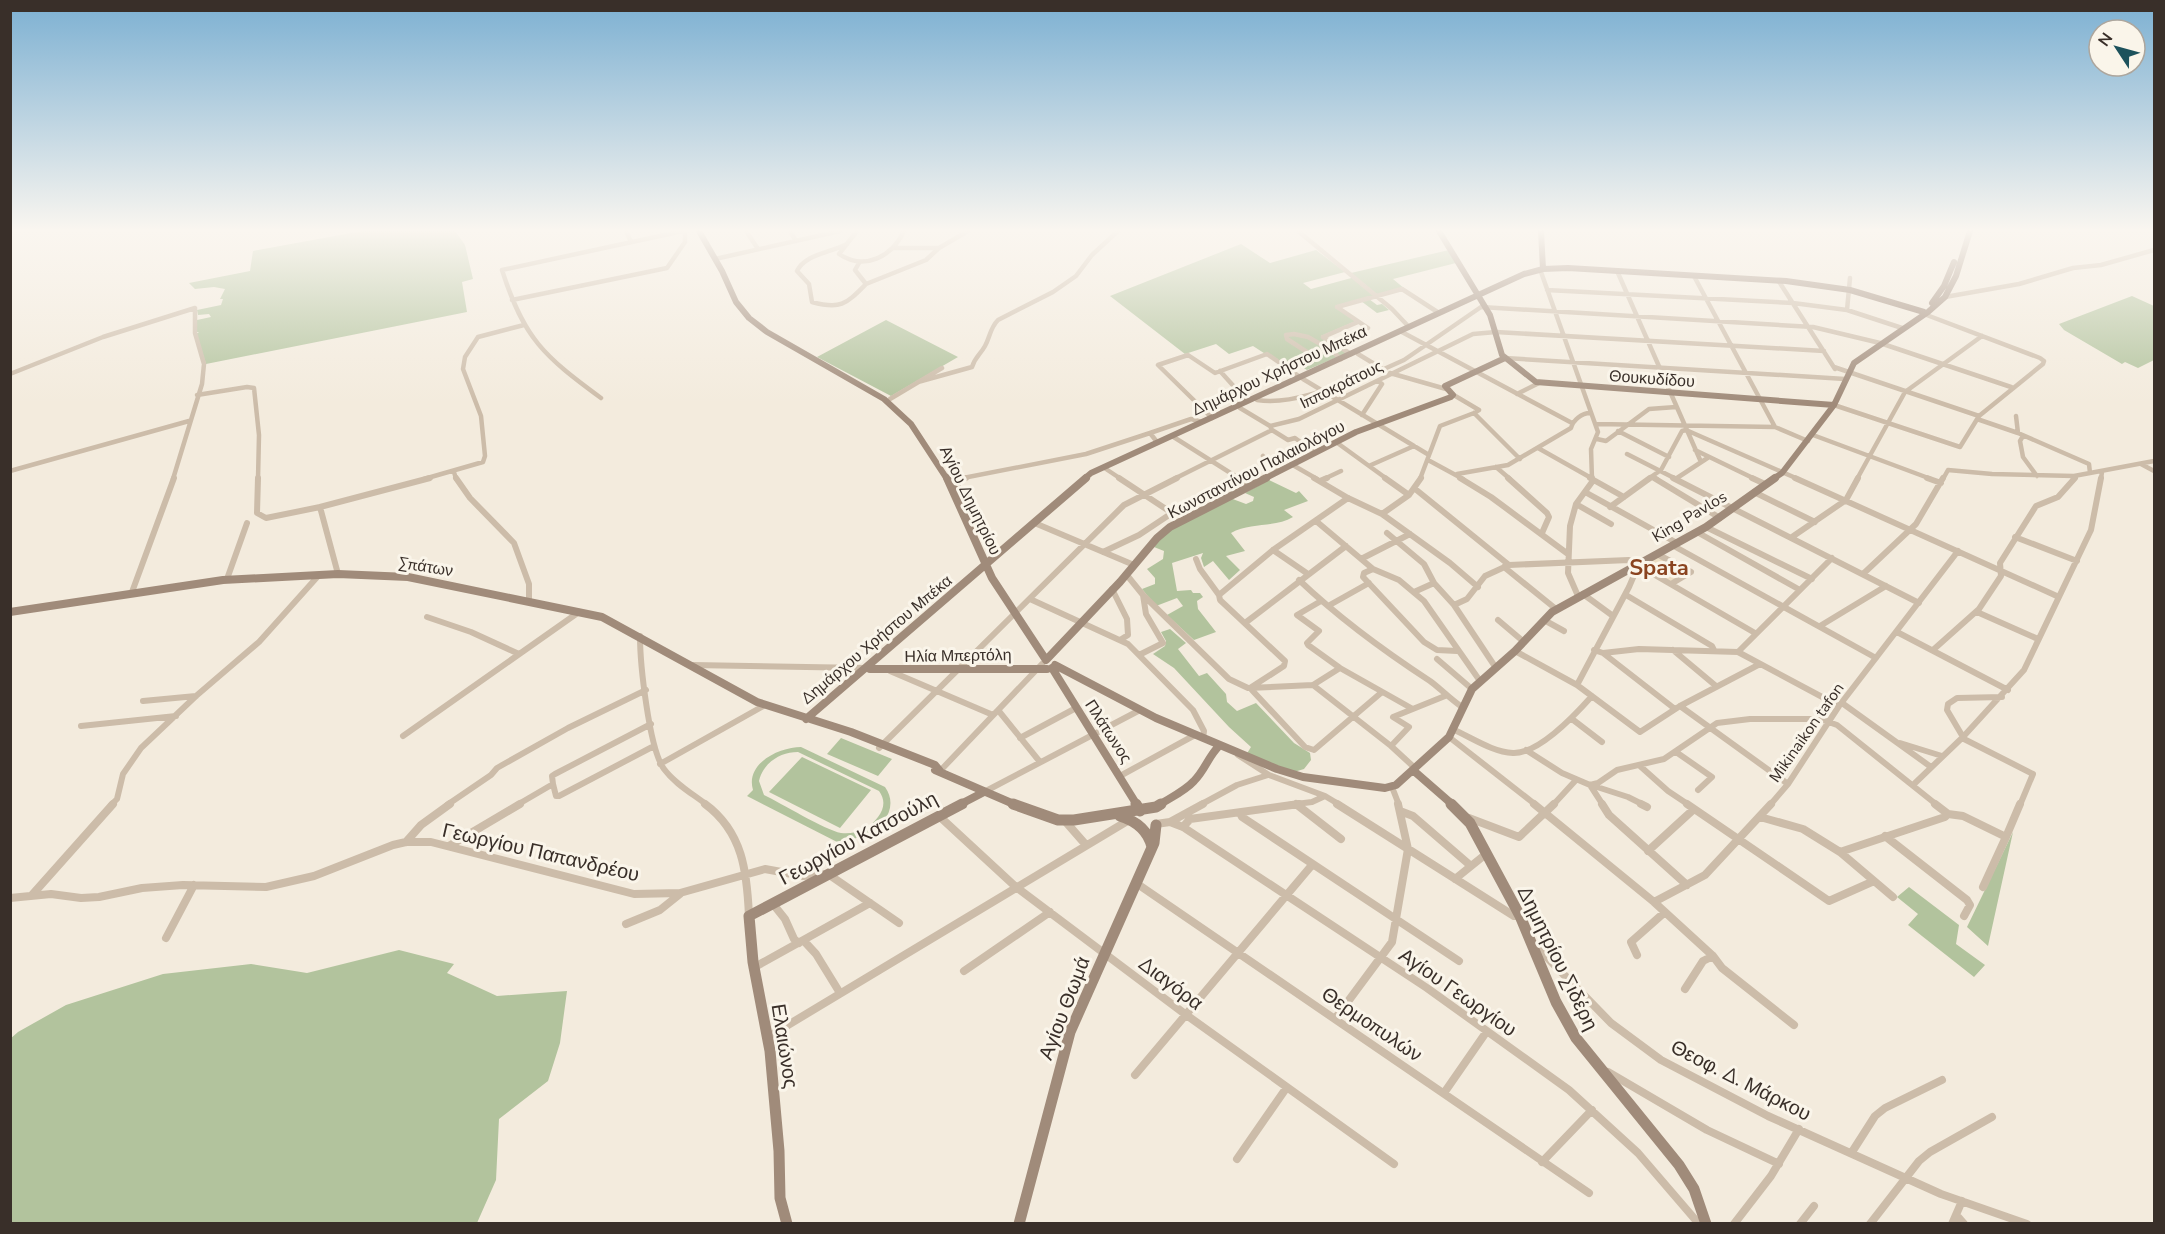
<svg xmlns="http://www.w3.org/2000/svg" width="2165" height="1234" viewBox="0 0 2165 1234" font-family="'Nunito Sans',sans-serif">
  <rect width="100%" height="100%" fill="#f3ebdd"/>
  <path fill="#b2c39d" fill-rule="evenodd" d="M362 231H455L465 245 473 279 462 282 467 312 206 364 196 334 199 332H196L197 320 211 317 209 314 198 315 197 310 221 305 223 299H220L225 289 214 287 195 289 189 283 250 271 253 251Z
    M1241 244 1270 263 1316 250 1345 272 1303 283 1311 289 1355 277 1351 273 1449 250 1456 263 1393 279 1405 289 1369 299 1377 305 1382 304 1389 310 1377 313 1361 301 1339 307 1356 321 1321 336 1347 353 1307 370 1302 367 1292 371 1253 346 1229 354 1216 344 1185 354 1110 296Z
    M2132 296 2154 306V360L2138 368 2125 362 2122 364 2064 330 2059 324Z
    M886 320 958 357 891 396 817 357Z
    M1269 480 1296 493 1299 491 1308 501 1284 510 1293 517C1275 528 1251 522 1231 533L1245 551 1226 556 1240 570 1229 580 1213 561 1204 567 1201 558 1203 553 1172 563 1177 591 1191 590 1193 593H1200L1203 597 1197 601 1198 609 1216 632 1194 640 1167 615 1183 606 1177 598 1156 606 1142 589 1155 584V578L1147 569 1163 559 1164 551 1154 547C1171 523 1205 511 1230 498L1246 504 1253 501 1254 497 1245 493Z
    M1170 629 1186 643 1178 649 1199 676 1207 673 1226 694 1227 702 1237 711 1256 703 1294 743 1310 753 1311 760 1304 769 1294 772 1246 755 1251 747 1229 727 1174 668 1153 654 1165 646 1166 641 1161 632Z
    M841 738 892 759 878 776 827 754Z
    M801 747 885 787C898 805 886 825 868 834 859 839 850 837 843 845L747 796 753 790C745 763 780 747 801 747ZM798 752 879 791C885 799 885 808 878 817 870 828 855 835 841 833 825 830 781 803 764 795L759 781C763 763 780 752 798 752Z
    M802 757 871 790 840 828 769 792Z
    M2013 832 1988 946 1967 927Z
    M1909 887 1959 925 1956 944 1985 965 1974 977 1908 925 1918 914 1897 897Z
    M399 950 454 964 447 973 497 996 567 991 560 1043 548 1081 499 1119 496 1180 477 1223H11L10 1039 18 1032 66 1005 163 974 251 964 307 973Z"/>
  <path fill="#ecdec4" d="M1657 554 1691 572 1671 584 1637 564Z"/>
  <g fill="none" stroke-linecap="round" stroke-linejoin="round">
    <path stroke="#ccbca9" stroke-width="4.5" d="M626 231 631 242
      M746 231 758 249
      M790 231 796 241
      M857 231 839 254C864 271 892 257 904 231
      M1298 231 1392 309 1409 327
      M847 244C830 253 805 254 797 271L809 284 812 302C841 310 846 304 866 284
      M939 248 968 231
      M715 259 840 231
      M859 263 855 270 866 284 926 260 939 248H893
      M1541 272 1598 432 1591 449 1592 479
      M1618 273 1701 462
      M1695 278 1775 427
      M1778 280 1835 369
      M1547 290 1793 303 1847 310 1902 328
      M1945 297 2019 284 2073 268 2101 265 2154 250
      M512 300 667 268 685 242V231
      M1337 307 1402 289 1439 313
      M1337 307 1368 328
      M1847 310 1850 278
      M1400 331 1572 423
      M1294 334 1308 337 1331 350 1310 354 1287 339 1286 335Z
      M1331 350 1341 359
      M1351 354 1323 337 1358 322
      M1358 354 1381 368
      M1505 358 1845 379
      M1834 367 1979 416
      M1384 369 1404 360 1481 307 1813 327 1880 343 2011 387
      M1220 371 1247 401
      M1390 373 1446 389
      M10 374 103 337 195 308V333L204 364 202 384 173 479
      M918 382 972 367C975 357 980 355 985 346 990 337 990 328 998 320L1053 292 1076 276 1092 255 1118 231
      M1452 394 1479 410 1474 413 1520 459
      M1517 394 1539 383
      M197 395 247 387 254 388 259 435 258 479
      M601 398C544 356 524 339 502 270L683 231
      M890 399 942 368
      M1257 400C1298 406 1343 382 1380 367
      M1834 405 1960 447 1979 416 2043 364 2044 361 2040 358 1924 314
      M1240 408 1270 426
      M1362 415 1382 384 1378 381
      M2016 416 2018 433
      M1212 418 1158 365 1188 355 1215 373 1267 354 1303 379 1429 455
      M1977 419 2018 433 2089 464 2090 473
      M1596 424 1775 427 1808 441
      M1272 430 1288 440 1295 438 1314 452
      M1618 431 1669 457
      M1150 433 1191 419 1202 422
      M1813 435 1931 479
      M1172 436 1240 479
      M2023 436 2020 441 2023 457 2037 476
      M1597 439 1606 441 1649 409 1676 407
      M1336 442 1387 479
      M1538 448 1593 479
      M1695 450 1755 479
      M1627 454 1676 479
      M1263 456 1277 471
      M1428 460 1463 479
      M1291 464 1317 479
      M2141 464 2154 471
      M1371 465 1414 446
      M1496 467 1510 479
      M1106 469 1121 479
      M10 471 189 421
      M454 472 456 479
      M1457 474 1508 465 1571 428C1573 420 1582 413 1590 413
      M1653 477 1657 479
      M1677 478 1709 457
      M424 479 483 462 485 456 481 416 463 369 465 357 478 337 524 325
      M958 479 1086 454 1150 433 1157 442
      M1174 479 1272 430 1270 426 1299 419 1473 334 1496 332 1824 351
      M1324 479 1341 471
      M1420 479 1440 426 1474 413
      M1648 479 1661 470 1682 431 1686 430 1798 479
      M1857 479 1905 392 1982 336
      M1943 479 1948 470 1992 474 2074 476 2154 461
      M2073 479 2076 476
      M2101 479 2102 472"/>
    <path stroke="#ccbca9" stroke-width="6" d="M258 478 257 513 266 518 320 507 338 574
      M456 478 470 498 514 543 529 584V601
      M1238 478 1249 485
      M1314 478 1348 498 1382 514 1450 563 1478 587
      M1385 478 1409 495
      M1460 478 1491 497 1568 554
      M1508 478 1547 513 1549 517 1542 533
      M1590 478 1624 497
      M1654 478 1720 518
      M1673 478 1919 603
      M1752 478 1765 484
      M1795 478 2059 597
      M1927 478 1941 483
      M954 480 966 478
      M1320 481 1327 478
      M1414 488 1509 565
      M1585 492 1677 543
      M1754 492 1815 522
      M1576 504 1611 524
      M320 507 430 478
      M1610 507 1650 478
      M1382 514 1409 495 1421 478
      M1316 521 1373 569 1399 580 1424 601 1480 681
      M1037 524 1134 565
      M1706 527 1812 579
      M1697 532 1800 590
      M1387 533 1424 564 1434 583 1454 605 1496 668
      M1792 537 1846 500 1858 478
      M2015 537 2077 561
      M1672 545 1876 658
      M1273 550 1308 574
      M1103 552 1139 535 1172 513 1119 478
      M1657 554 1691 572 1671 584
      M1196 559 1200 569 1219 595
      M1361 559 1410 534
      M1504 567 1556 609
      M1373 569 1364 573 1363 577 1424 642 1437 650 1457 651
      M1126 574 1143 595 1229 679 1248 688 1313 685 1340 668
      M1863 574 1916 524 1943 478
      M227 579 247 523
      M1299 580C1339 618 1384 651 1430 681 1441 689 1450 699 1462 707
      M1112 589 1127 619 1128 635 1120 640
      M132 592 174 478
      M1414 592 1434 583
      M1583 594 1613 616
      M1626 595 1712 646 1714 650
      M1578 596 1568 573 1570 526 1576 504 1592 482V478
      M1030 599 1128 644 1193 710 1204 731 1203 738
      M1321 601 1297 615 1319 631 1307 643 1308 645 1340 668 1411 708
      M1454 605 1467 599 1485 576 1509 565 1629 560 1755 633
      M1328 606 1369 583
      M1977 612 2038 639
      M427 617 471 632 519 654
      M1498 620 1524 642
      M1544 620 1564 631
      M1245 623 1346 546
      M1820 626 1886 586
      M1897 632 2008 690
      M640 636C640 663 649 749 664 769 675 784 693 794 707 805
      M1594 650 1603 653 1675 709
      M1673 650 1716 686
      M1933 650 1979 609 2001 576 2000 563 2036 506 2058 497 2075 478
      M1515 651 1577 685 1640 732 1680 706 1760 664
      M1738 652 1832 558
      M1603 653 1639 649 1738 652 1839 706
      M1139 655 1163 643 1146 614 1143 595
      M1437 659 1472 689
      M692 665 865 668
      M890 671 993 715
      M1313 685 1391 746 1416 769
      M1577 685 1629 587 1635 573 1630 568
      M1250 688 1284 666 1285 661 1220 600 1219 595 1273 550 1348 498
      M1250 688 1305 747 1314 750 1382 692
      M143 701 196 696
      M1842 703 1931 767
      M1680 706 1788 784
      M998 710 1040 762
      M1572 719 1602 742
      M81 726 176 716
      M1452 729C1471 737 1492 752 1513 753 1539 754 1576 714 1592 696
      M403 736 579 612
      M1449 737 1536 805
      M1963 737 2024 670 2091 530 2101 478
      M1020 738 1076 708
      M1962 738 2033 774 2020 805
      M1900 743 1942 756
      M1391 746 1409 727 1393 717 1445 696
      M879 748 1124 505 1177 478
      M1526 750 1562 773 1590 785 1598 783 1617 770 1664 759 1717 723 1750 719H1820L1837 725 1937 805
      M1676 752 1712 777 1698 790
      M1238 755 1269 775 1325 796 1340 805
      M660 764 765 705
      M1640 766 1668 791 1689 805
      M940 771 1042 664
      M1120 776 1195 735
      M553 784 556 796H559L654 746
      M1590 785 1603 805
      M1913 785 1963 737 1947 710 1948 704 1957 698 2002 697
      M1594 786 1628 797 1644 805
      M1392 787 1399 805
      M984 792 1140 710
      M111 805 117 799 123 774 141 748 196 696 259 642 319 575
      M447 805 491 775 497 768 568 728 646 690
      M517 805 553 784 552 776 555 774 651 724
      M1200 805 1237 785 1268 775
      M1288 805 1312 802 1325 796
      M1553 805 1576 780
      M1770 805 1788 784 1839 706 1958 551"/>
    <path stroke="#ccbca9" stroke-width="8" d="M705 804C743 832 747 872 749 916
      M1296 804 1341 839
      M1337 804 1514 916H1519
      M1534 804 1654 902 1713 956 1722 968 1794 1025
      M1602 804 1609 815 1687 885
      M1641 804 1647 807
      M1687 804 1829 901 1874 881
      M1935 804 1948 814
      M1400 811 1413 816 1471 866
      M1240 813 1242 817 1459 961
      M1948 814 1963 816 2006 837 2020 804
      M939 816 1016 887 1185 1014 1394 1164
      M1760 817 1803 829 1840 852 1893 897
      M1469 818 1519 837 1554 804
      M1065 821 1086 845
      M1170 822 1183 827 1427 988 1569 1090 1638 1153 1699 1224
      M1156 824 1170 822 1203 804
      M1183 827 1190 819 1299 804
      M1885 836 1967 900 1970 905 1964 916
      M406 842 421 825 450 804
      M449 846 520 804
      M1648 851 1694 809
      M1840 852 1945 817 1948 814
      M1455 879 1486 854
      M1136 883 1589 1193
      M1983 887 2006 837
      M32 895 113 804
      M10 898 51 894 81 898 99 897 142 888 183 885 266 887 314 876 393 845 406 842H431L634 894 680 893 765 869 803 876 828 874 899 923
      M1654 902 1705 875 1771 804
      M773 904 785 919 794 939 799 943
      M626 924 660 910 680 894
      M166 938 194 885
      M804 941 816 954 840 993
      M1535 945 1611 1023 1661 1060 1768 1116 1941 1194 2027 1224
      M1637 955 1631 942 1665 912
      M753 968 870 903
      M964 971 1050 912
      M1685 989 1703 961 1713 956
      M1335 1019 1392 942 1408 849 1398 804
      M768 1037 1129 820
      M1608 1072 1707 1130 1779 1164
      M1135 1075 1312 865
      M1444 1093 1487 1031
      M1852 1152 1875 1116 1885 1108 1942 1080
      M1237 1159 1287 1087
      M1542 1162 1592 1110
      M1957 1216 1964 1224
      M1734 1224 1771 1176 1799 1129
      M1800 1224 1814 1206
      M1870 1224 1919 1161 1930 1152 1992 1117
      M1952 1224 1962 1201"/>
    <path stroke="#a08b7a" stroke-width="6" d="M699 231 722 271 736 302 749 318 767 332 884 399 911 424 947 479
      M1439 231 1490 315 1502 355 1536 382 1834 405
      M1541 231 1543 269
      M1932 303 1944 286 1954 262
      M1084 479 1091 473 1524 274 1543 269 1568 268 1786 281 1850 290 1924 312
      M1264 479 1356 432 1451 397 1453 395 1445 386 1505 358
      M1773 479 1782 473 1834 405 1854 363 1928 312 1945 297 1956 276 1970 231"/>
    <path stroke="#a08b7a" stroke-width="8" d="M947 478 992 578 1046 660
      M955 482 970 517
      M10 612 223 580 338 574 408 577 602 617 757 702 851 732 935 765 940 771
      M1047 659 1120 582 1157 538 1170 527 1266 478
      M1055 665 1156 718 1277 769 1303 777 1385 788 1396 785 1449 737 1472 689 1515 651 1552 612 1706 527 1775 478
      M1052 668 1137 805
      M870 669H1047
      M806 719 1086 478
      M935 770 1016 805
      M1414 771 1453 805
      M959 805 984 792
      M1159 805C1170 798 1185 791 1194 781 1205 770 1208 757 1219 746"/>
    <path stroke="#a08b7a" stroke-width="11" d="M1013 804 1058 820H1074L1156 807 1161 804
      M1136 804 1140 811
      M1451 804 1470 823 1520 916 1556 1002 1576 1038 1679 1165 1694 1189 1706 1224
      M1120 816C1136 821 1148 830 1152 847
      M787 1224 780 1198 779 1151 770 1051 753 962 749 916 962 804
      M1019 1224 1070 1032 1154 843 1156 825"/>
  </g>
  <linearGradient id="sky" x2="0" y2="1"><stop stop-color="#7cb0d2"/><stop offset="0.57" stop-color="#faf6f0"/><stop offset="1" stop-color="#faf6f0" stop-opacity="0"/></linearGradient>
  <rect width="2165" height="404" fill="url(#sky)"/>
  <g text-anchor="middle" stroke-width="6" stroke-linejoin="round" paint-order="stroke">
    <g font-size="16" fill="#392f29" stroke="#faf5ea">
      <text transform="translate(1279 370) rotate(-25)" y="6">Δημάρχου Χρήστου Μπέκα</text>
      <text transform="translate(1652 378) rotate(4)" y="6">Θουκυδίδου</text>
      <text transform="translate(1341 384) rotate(-26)" y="6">Ιπποκράτους</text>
      <text transform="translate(1256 469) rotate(-27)" y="6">Κωνσταντίνου Παλαιολόγου</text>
      <text transform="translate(971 500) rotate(64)" y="6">Αγίου Δημητρίου</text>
      <text transform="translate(1689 516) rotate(-31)" y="6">King Pavlos</text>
      <text transform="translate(426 566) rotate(9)" y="6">Σπάτων</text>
      <text transform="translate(876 639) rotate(-40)" y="6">Δημάρχου Χρήστου Μπέκα</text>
      <text transform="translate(958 655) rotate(-1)" y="6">Ηλία Μπερτόλη</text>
      <text transform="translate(1109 731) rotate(57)" y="6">Πλάτωνος</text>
      <text transform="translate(1806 732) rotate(-55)" y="6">Μikinaikon tafon</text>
    </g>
    <g font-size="20" fill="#392f29" stroke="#faf5ea">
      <text transform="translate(858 838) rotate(-28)" y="7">Γεωργίου Κατσούλη</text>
      <text transform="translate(541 852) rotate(13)" y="7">Γεωργίου Παπανδρέου</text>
      <text transform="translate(1558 958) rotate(64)" y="7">Δημητρίου Σιδέρη</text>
      <text transform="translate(1171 983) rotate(37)" y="7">Διαγόρα</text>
      <text transform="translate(1458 992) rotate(35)" y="7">Αγίου Γεωργίου</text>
      <text transform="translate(1064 1008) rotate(-69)" y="7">Αγίου Θωμά</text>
      <text transform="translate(1372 1024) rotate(34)" y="7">Θερμοπυλών</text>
      <text transform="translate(785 1046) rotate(81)" y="7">Ελαιώνος</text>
      <text transform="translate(1741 1080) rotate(27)" y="7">Θεοφ. Δ. Μάρκου</text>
    </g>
    <g font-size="22" font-weight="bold" fill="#8a431f" stroke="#faf5ea">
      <text x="1659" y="575">Spata</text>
    </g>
  </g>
  <rect width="2165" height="1234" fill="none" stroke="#392f29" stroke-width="24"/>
  <g transform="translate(2117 48) rotate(306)"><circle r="28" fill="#faf5ea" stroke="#ada69d" stroke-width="1.5"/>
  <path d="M0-4.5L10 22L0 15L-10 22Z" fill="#1d525c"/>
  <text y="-9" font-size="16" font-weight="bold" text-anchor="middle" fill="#392f29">N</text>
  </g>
</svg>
